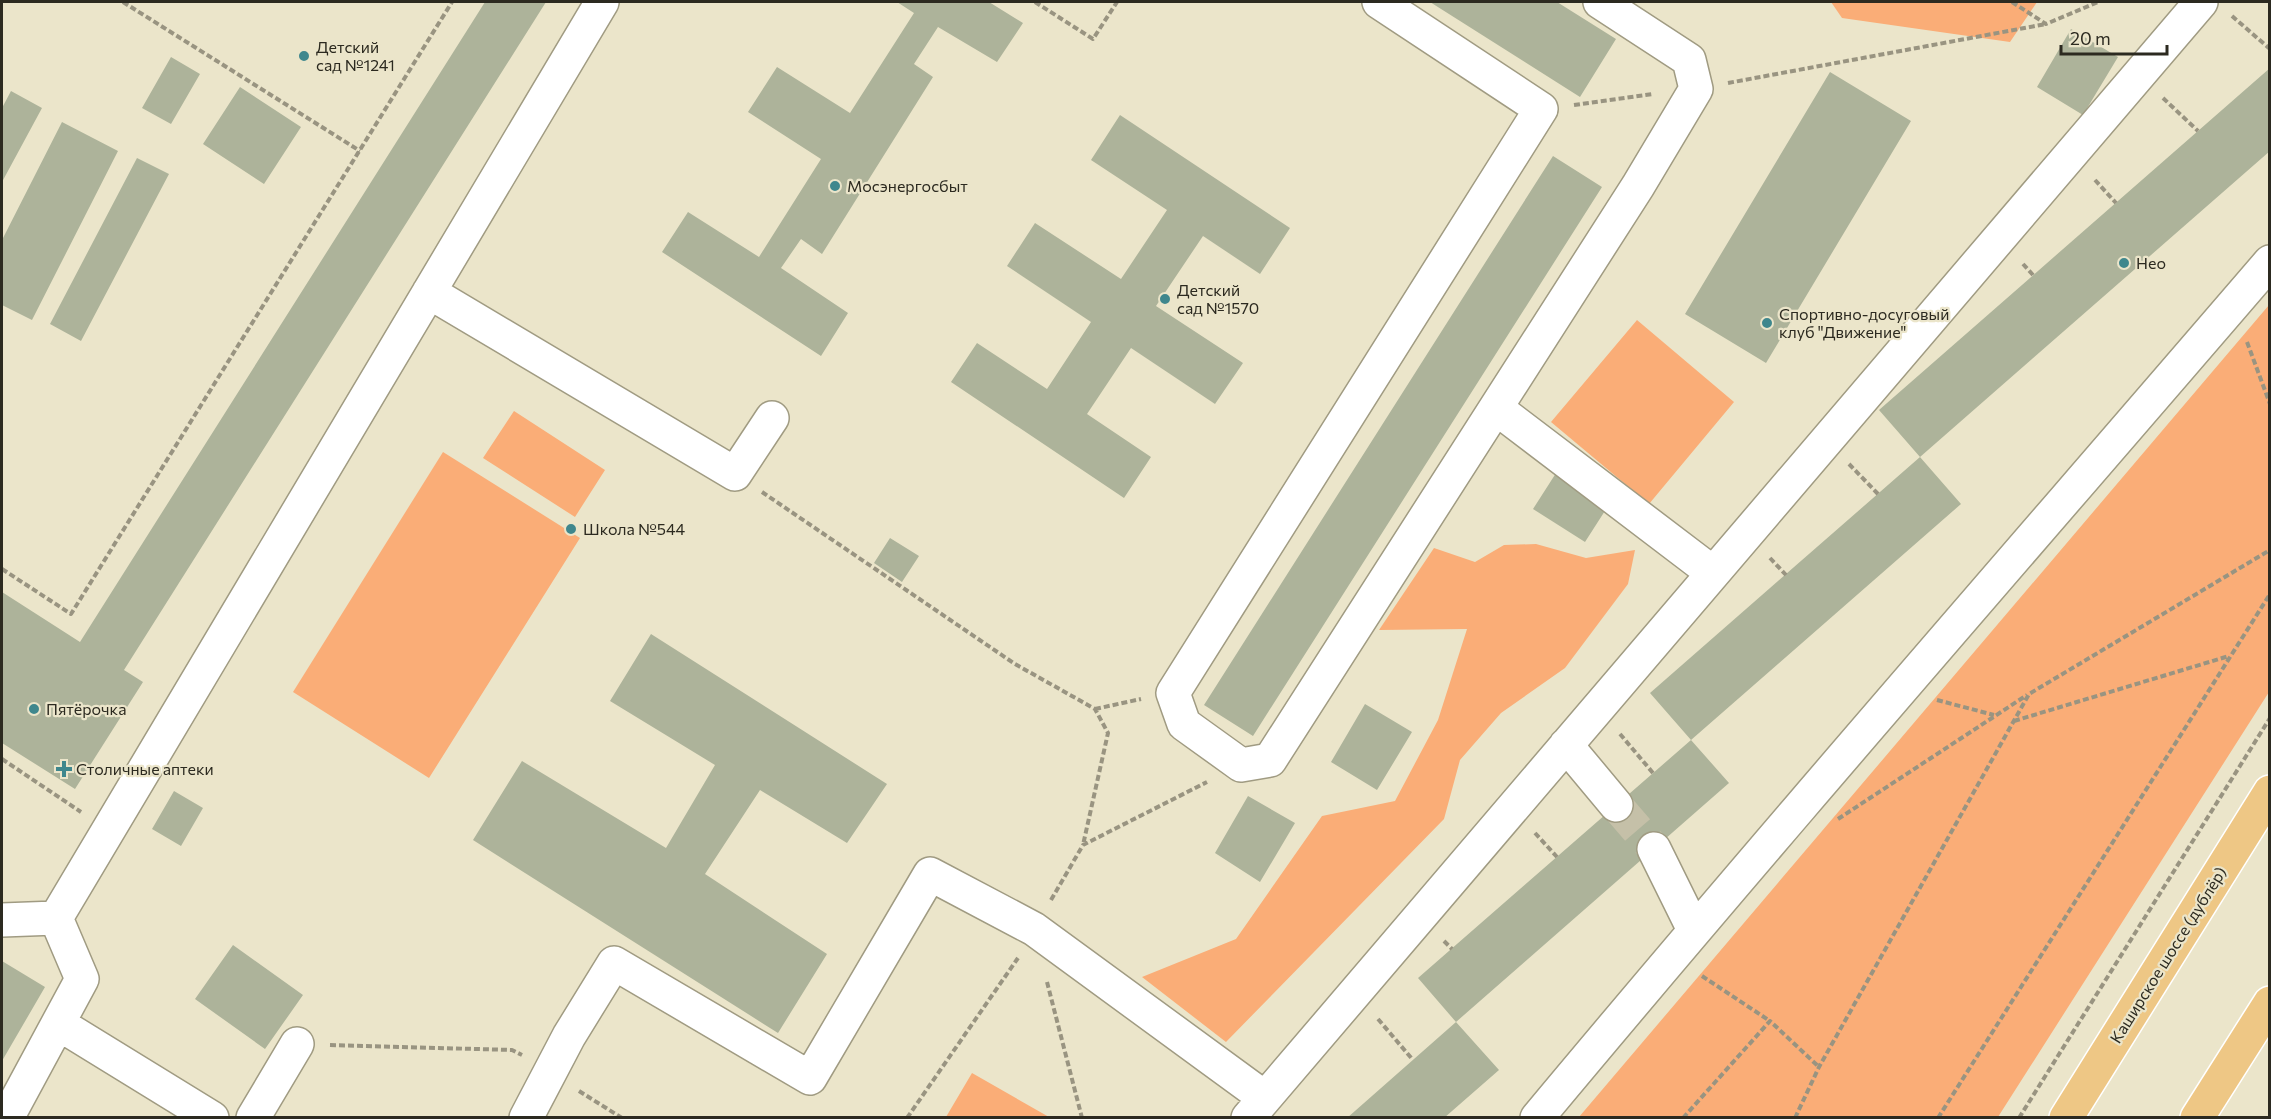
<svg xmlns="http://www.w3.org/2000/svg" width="2271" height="1119" viewBox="0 0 2271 1119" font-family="Commissioner,sans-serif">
  <rect width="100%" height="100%" fill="#ebe5ca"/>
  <path fill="#faad77" d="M1831 2H2037L2010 42 1842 18Z
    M2269 305V692L1998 1117H1579Z
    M1637 320 1734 402 1649 504 1551 422Z
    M514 411 605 470 575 517 483 458Z
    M443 452 580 538 429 778 293 692Z
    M1536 544 1586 558 1635 550 1628 584 1565 668 1501 713 1460 760 1444 819 1226 1042 1142 977 1236 939 1322 816 1395 801 1438 720 1467 629 1379 630 1434 548 1475 562 1504 545Z
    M972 1073 1049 1117H946Z"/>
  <path fill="#adb39a" d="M485 2H546L124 670 143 682 75 789 2 743V592L80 642Z
    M897 2H989L1023 23 997 62 938 27 914 64 933 77 822 254 801 239 781 268 848 313 821 356 662 252 688 212 759 257 821 159 748 112 777 67 850 113 914 13Z
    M1430 2H1557L1616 39 1580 97Z
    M2071 29 2118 57 2083 115 2037 87Z
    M171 57 200 74 171 124 142 108Z
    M2270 68V151L1920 457 1879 410Z
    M1830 72 1911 121 1766 363 1685 314Z
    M240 87 301 127 264 184 203 144Z
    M11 91 42 108 2 182V108Z
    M1120 115 1290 228 1260 274 1203 236 1156 306 1243 363 1215 404 1131 348 1087 414 1151 457 1124 498 951 382 977 343 1047 389 1091 322 1007 266 1035 223 1121 279 1167 210 1091 160Z
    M62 122 118 151 32 320 2 305V240Z
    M1553 156 1602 187 1253 736 1204 705Z
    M137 158 169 174 81 341 50 324Z
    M1920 457 1961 504 1691 740 1650 693Z
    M1558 470 1610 503 1585 542 1533 509Z
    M890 538 919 556 902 582 874 563Z
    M651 634 887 784 847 843 760 790 705 874 827 954 778 1033 473 840 522 761 666 848 715 765 610 701Z
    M1365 704 1412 732 1377 790 1331 762Z
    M1691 740 1729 783 1456 1022 1499 1070 1444 1118H1347L1456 1022 1418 978Z
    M174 791 203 808 181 846 152 829Z
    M1248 796 1295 823 1260 882 1215 853Z
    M233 945 303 995 265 1049 195 999Z
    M2 961 45 987 2 1061Z"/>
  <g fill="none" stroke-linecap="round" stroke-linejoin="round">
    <path stroke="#c5c0a8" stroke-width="33" stroke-dasharray="33 16" stroke-linecap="butt" d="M1616 805 1654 849"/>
    <defs>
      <path id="minor" d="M1379 2 1541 109 1173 693 1184 724 1241 765 1270 760 1638 186 1696 89 1689 60 1600 2
        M429 292 735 474 772 418
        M1496 408 1713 573
        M1566 745 1616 805
        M1654 849 1694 930
        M2 920 56 918
        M59 1024 212 1118
        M7 1118 82 979 56 918 602 2
        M253 1118 297 1044
        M526 1118 569 1036 614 963 810 1078 930 874 1034 929 1265 1098
        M1248 1118 2201 2
        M1537 1118C1778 829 2025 547 2270 262"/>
      <path id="major" d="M2066 1118 2270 792
        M2197 1118 2270 1003"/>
    </defs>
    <use href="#minor" stroke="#a09b82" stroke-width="36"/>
    <use href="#major" stroke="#fff" stroke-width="36"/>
    <path stroke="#999481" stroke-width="4" stroke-dasharray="6 3" stroke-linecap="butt" d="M123 2 360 151
      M1035 2 1093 39 1117 2
      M2012 2 2046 24 2098 2
      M2232 16 2270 49
      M1728 83 2046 24
      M2163 98 2198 131
      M1574 105 1653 94
      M2095 180 2116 203
      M2023 264 2033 275
      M2247 342 2270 404
      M1849 464 1878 494
      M762 492 1015 664 1095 709 1108 733 1083 845
      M1770 558 1786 575
      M2 569 71 614 452 2
      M1937 700 1994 715
      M1095 709 1141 699
      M2014 721 2229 656
      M1620 734 1653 773
      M2 759 81 812
      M1838 819 2027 695
      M1535 833 1557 857
      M1051 900 1083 845 1207 782
      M1444 941 1452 949
      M1702 976 1770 1021
      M1047 982 1082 1118
      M1378 1019 1413 1060
      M330 1045 512 1050 522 1055
      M579 1091 622 1118
      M907 1118 1018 958
      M1683 1118 1770 1021 1819 1067
      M1795 1118 1819 1067 2029 694 2270 550
      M1938 1118 2270 594
      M2019 1118 2270 718"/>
    <use href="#minor" stroke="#fff" stroke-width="33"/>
    <use href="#major" stroke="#eec785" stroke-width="33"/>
  </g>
  <g fill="#3f878d" stroke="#ebe5ca" stroke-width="2">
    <circle cx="304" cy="56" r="6"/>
    <circle cx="835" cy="186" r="6"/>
    <circle cx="2124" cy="263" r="6"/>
    <circle cx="1165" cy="299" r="6"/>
    <circle cx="1767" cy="323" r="6"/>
    <circle cx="571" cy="529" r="6"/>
    <circle cx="34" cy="709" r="6"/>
    <path d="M61 760h6v6h6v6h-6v6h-6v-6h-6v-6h6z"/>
  </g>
  <g text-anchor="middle" stroke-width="4.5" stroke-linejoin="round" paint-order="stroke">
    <g font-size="16" fill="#2c2a20" stroke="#ebe5ca" text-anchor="start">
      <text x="316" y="53">Детский<tspan x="316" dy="18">сад №1241</tspan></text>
      <text x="847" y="192">Мосэнергосбыт</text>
      <text x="2136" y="269">Нео</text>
      <text x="1177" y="296">Детский<tspan x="1177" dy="18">сад №1570</tspan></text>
      <text x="1779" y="320">Спортивно-досуговый<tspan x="1779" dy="18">клуб "Движение"</tspan></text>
      <text x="583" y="535">Школа №544</text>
      <text x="46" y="715">Пятёрочка</text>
      <text x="76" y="775">Столичные аптеки</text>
    </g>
    <g font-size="16" fill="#2c2a20" stroke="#ebe5ca">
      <text transform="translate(2168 955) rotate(-58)" y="6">Каширское шоссе (дублёр)</text>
    </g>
  </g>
  <rect width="2271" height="1119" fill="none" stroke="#2c2a20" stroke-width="6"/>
  <path d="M2061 45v9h106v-9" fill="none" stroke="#2c2a20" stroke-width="3"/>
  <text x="2070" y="45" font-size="18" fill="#2c2a20" stroke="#ebe5ca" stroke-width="4.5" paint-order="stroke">20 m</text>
</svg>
